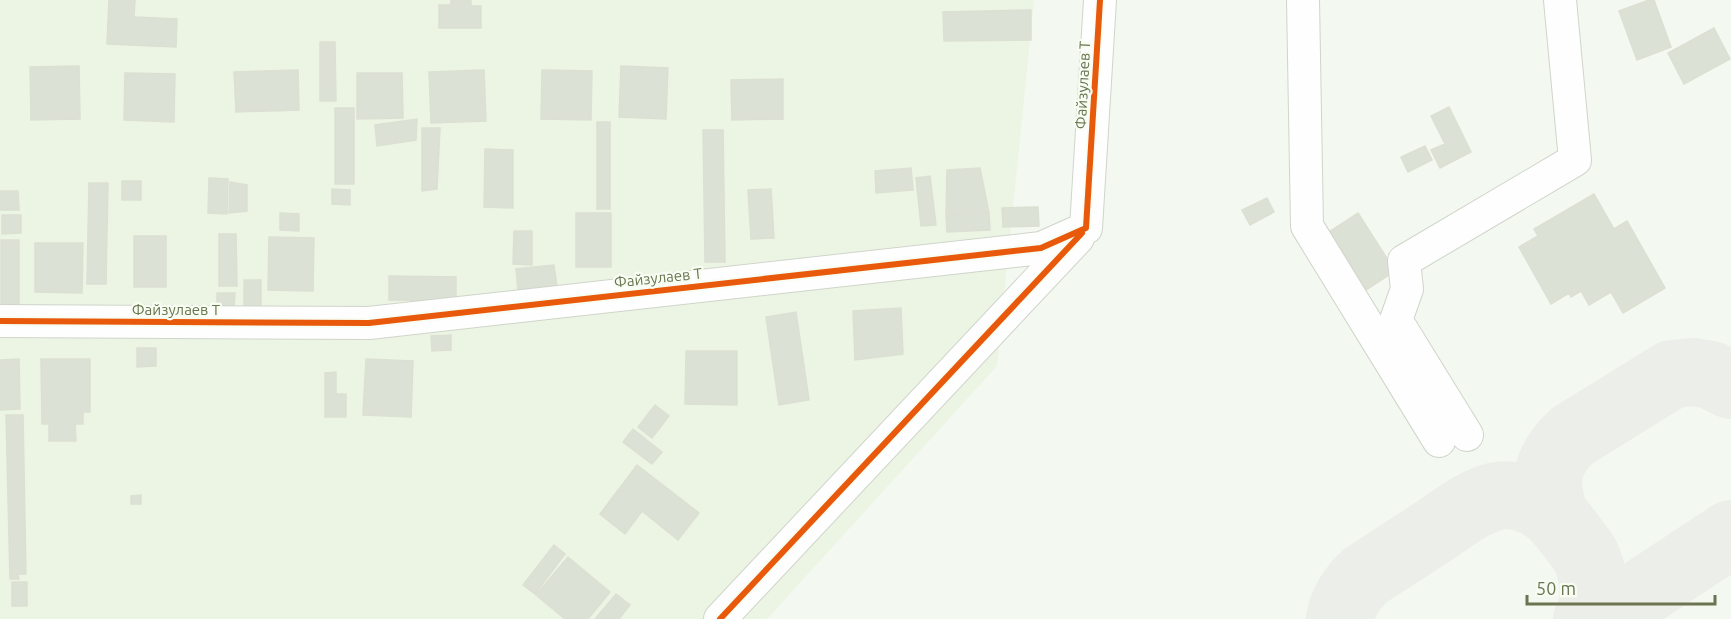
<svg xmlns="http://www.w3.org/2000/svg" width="1731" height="619" viewBox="0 0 1731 619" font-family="Ubuntu,sans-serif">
  <rect width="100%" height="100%" fill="#f3f8f0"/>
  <path fill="#ecf5e4" d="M0 0H1034L997 366 767 619H0Z"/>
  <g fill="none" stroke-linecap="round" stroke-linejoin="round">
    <path stroke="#eceeea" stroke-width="68" d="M1554 515C1544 480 1545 462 1572 436L1672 374 1693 372 1711 375 1731 385
      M1340 619C1342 603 1353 587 1365 576 1389 560 1413 545 1437 529 1456 516 1475 501 1497 496 1513 493 1532 499 1545 508 1560 518 1570 535 1581 549 1594 565 1598 601 1587 619
      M1602 619 1731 534"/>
  </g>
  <path fill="#dce1d5" stroke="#dbe0d2" stroke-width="1.5" d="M109 0H135L134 17 177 19 176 47 107 44Z
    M451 0H471V6H481V28H439V5H451Z
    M1649 0H1654L1671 47 1637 60 1619 11Z
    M1031 10V40L944 41 943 12Z
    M1714 28 1730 59 1684 84 1668 53Z
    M320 42H335L336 101H320Z
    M79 66 80 119 31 120 30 67Z
    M621 66 668 68 666 119 619 117Z
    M298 70 299 110 236 112 234 72Z
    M484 70 486 121 431 123 429 72Z
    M542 70 592 71 591 120 541 119Z
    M125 73 175 74 174 122 124 120Z
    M357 73H402L403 118 357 119Z
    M783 79V119L732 120 731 80Z
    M1449 107 1471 152 1440 168 1431 150 1445 144 1431 116Z
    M335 108H354V184H335Z
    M417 119 416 140 377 146 375 125Z
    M597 122H610V209H597Z
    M422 128H440L437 189 422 191Z
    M703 130H723L725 262H705Z
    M1425 146 1432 160 1408 172 1401 157Z
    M485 149 513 150V208L484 207Z
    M911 168 913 190 876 193 875 171Z
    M980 168 989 213 946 215 947 170Z
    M930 176 936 225 921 226 916 178Z
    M209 178 228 179 227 214 208 213Z
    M122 181H141V200H122Z
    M230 182 247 185V211L229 213Z
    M89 183H108L106 284H87Z
    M332 189 350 190V205L332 204Z
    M771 189 774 238 751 239 748 190Z
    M0 191H18L19 210H0Z
    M1594 194 1614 229 1627 221 1665 288 1623 313 1611 292 1589 305 1581 291 1571 297 1569 293 1551 304 1519 247 1538 236 1534 229Z
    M1267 198 1274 212 1250 225 1242 210Z
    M1038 207 1039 226 1003 227 1002 208Z
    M280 213 299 214V231L280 230Z
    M576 213H611V267H576Z
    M989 213 990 230 947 232 946 215Z
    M1358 213 1395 271 1366 290 1329 232Z
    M2 215H21V233L2 234Z
    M514 231H532V265L513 264Z
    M219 234H236L237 286H219Z
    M134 236H166V287H134Z
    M269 237 314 238 313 291 268 290Z
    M1 240H19V307L1 306Z
    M35 243H83L82 293 35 292Z
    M554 265 557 286 518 291 516 269Z
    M389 276 456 277V301L389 300Z
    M244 280H261V308H244Z
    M217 293H235L234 308H217Z
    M901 308 903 354 855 360 853 311Z
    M796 312 809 400 779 405 766 317Z
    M451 335V350L432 351 431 336Z
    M137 348H156V366L137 367Z
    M686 351H737V405L685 404Z
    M19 359 20 409 0 410V360Z
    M41 359H90V412H83V424H75L76 441H49V424H42Z
    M366 359 413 361 411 417 363 415Z
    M336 372V394H346V417H325V373Z
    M655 405 669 416 652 438 638 427Z
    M6 415H23L26 574H18L19 579H10Z
    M633 429 662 452 652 464 623 442Z
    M637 465 699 513 678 540 642 511 625 534 600 514Z
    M141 495V504H131V496Z
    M554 545 565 554 535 594 523 585Z
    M568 557 610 592 588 619H565L536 595Z
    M12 582H27V606H12Z
    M616 594 630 605 619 619H595Z"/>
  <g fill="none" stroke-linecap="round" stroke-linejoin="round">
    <defs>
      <path id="minor" d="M1303 0 1307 226 1439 441
        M0 321 369 323 1041 248 1086 228 1100 0
        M1467 435 1396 320 1407 289 1404 261 1575 160 1560 0
        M720 619 1078 238"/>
    </defs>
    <use href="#minor" stroke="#d0d5cb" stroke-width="34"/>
    <use href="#minor" stroke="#fdfefd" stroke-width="32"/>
    <defs>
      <path id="cycleway" d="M0 321 369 323 1041 248 1086 228 1100 0
        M720 619 1082 233"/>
    </defs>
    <use href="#cycleway" stroke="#f7fdf2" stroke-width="10"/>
    <use href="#cycleway" stroke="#e8590c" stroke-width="6"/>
  </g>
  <g text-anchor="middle" stroke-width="4.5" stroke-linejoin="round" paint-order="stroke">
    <g font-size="15" fill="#6a7451" stroke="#f7fdf2">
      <text transform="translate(1083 85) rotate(-87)" y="5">Файзулаев Т</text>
      <text transform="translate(658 278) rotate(-6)" y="5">Файзулаев Т</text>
      <text x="176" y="315">Файзулаев Т</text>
    </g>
  </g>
  <path d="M1527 595v9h188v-9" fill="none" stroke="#6a7451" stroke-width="3"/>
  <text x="1536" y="595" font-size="18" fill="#6a7451" stroke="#f7fdf2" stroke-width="4.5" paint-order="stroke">50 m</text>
</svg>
